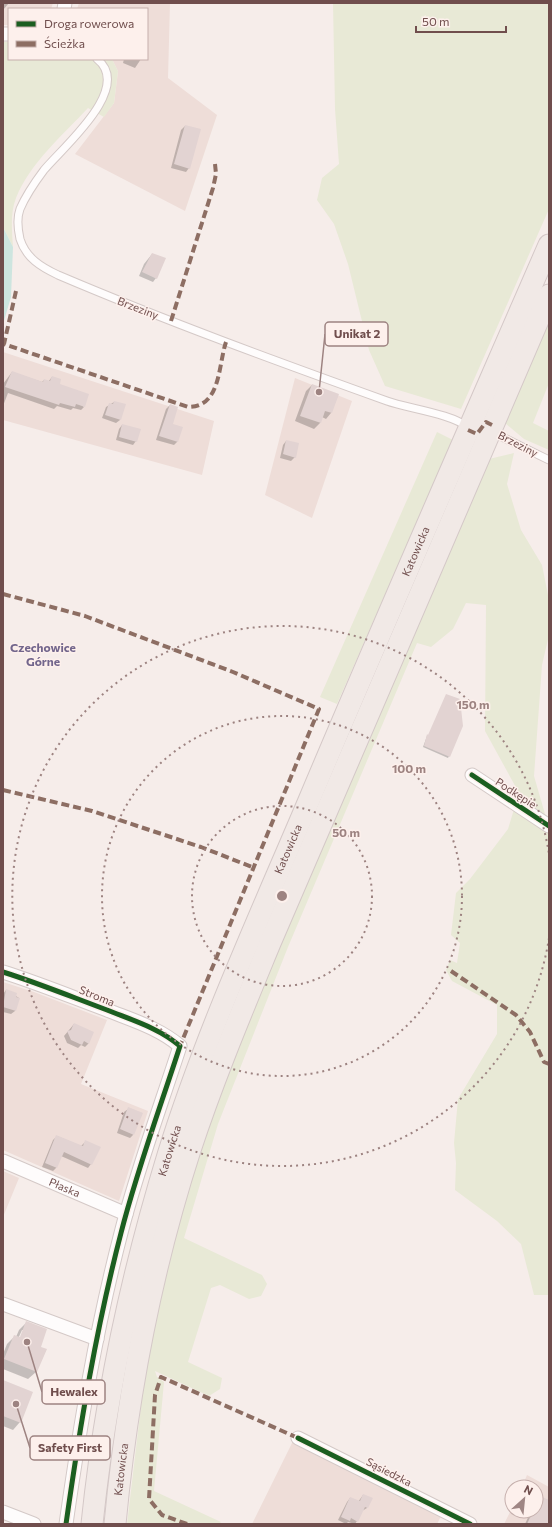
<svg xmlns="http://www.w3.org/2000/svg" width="552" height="1527" viewBox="0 0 552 1527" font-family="Commissioner,sans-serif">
  <rect width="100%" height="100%" fill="#f6edea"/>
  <path fill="#eeddd8" d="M3 3H53L51 9H9V25H3Z
    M79 3H170L168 78 217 115 185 211 75 154 114 103 118 71 112 59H147V9H77Z
    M3 352 214 421 202 475 3 420Z
    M295 378 352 401 312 518 265 495Z
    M3 982 34 992 107 1020 81 1084 148 1111 119 1201 3 1150Z
    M3 1171 19 1178 3 1217Z
    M293 1441 442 1514 437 1524H252Z
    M527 1475 549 1487V1524H504L512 1508V1511H536V1487H522Z"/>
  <path fill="#e8e9d6" d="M333 3H549V209L461 409 385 386 369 350 348 264 334 224 317 200 322 178 339 164 335 109Z
    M3 42H9V59H112L118 71 114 103 104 117 88 108C63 135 30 163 16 198 10 213 12 231 13 247L3 227Z
    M549 321V383L533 423 549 431V450L524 439 505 423Z
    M437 432 453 440 337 704 320 697Z
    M514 453 507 484 521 530 542 565 549 600V635L542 665 534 776 545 814 549 819V1295H534L521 1244 497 1221 455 1190 456 1163 454 1143 458 1099 497 1034V1005L452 981 446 970 450 960 457 963 460 943 451 935 456 893 470 879 508 829 519 793 485 731 486 605 466 603 453 629 431 647 417 643 288 947 218 1124 184 1238 262 1275 267 1284 261 1296 249 1299 220 1285 211 1288 188 1362 222 1378 220 1389 209 1396 155 1371 157 1377 164 1382 154 1491 221 1522 219 1524H127L145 1372 176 1231 216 1102 275 952 489 459Z"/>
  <path fill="#cde5df" d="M3 227 13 247 11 297 3 324Z"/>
  <path fill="#0003" fill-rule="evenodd" d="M3 3H9L3 10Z
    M124 59H141L135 68 123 63Z
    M185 126 189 168 186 172 171 168 181 130Z
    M152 254 156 278 153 282 139 276 144 264Z
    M12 372 42 382 44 380 48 382 52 377 58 385 84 407 81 410 73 408 71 410 57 406 54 409 8 393 3 406V384Z
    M312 385 338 395 331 413 326 419 322 417 320 423 314 429 295 421 306 391Z
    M114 402 120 420 116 423 102 418 106 407Z
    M170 405 171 425 178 441 174 445 156 440 166 409Z
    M122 425 136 441 133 445 116 440 119 429Z
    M286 441 295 457 291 461 280 458 283 445Z
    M427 736 449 756 448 758 423 747Z
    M6 990 19 998 15 1011 11 1014 3 1012V994Z
    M74 1024 89 1043 85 1047 81 1045 78 1048 67 1043 64 1036Z
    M128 1109 133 1135 130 1138 117 1133 124 1112Z
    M57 1136 81 1146 86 1141 91 1164 88 1168 61 1156 56 1168 53 1171 42 1167 53 1140Z
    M27 1322 39 1347 46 1350 36 1372 28 1379 3 1369V1354L7 1344 15 1336 16 1337 19 1330ZM22 1330H24L19 1342 17 1341Z
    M3 1381 20 1422 13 1430 3 1426Z
    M363 1495 367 1508 362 1511 357 1521 355 1524 348 1522 346 1524 338 1520 347 1502 350 1498 358 1502Z
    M540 1497 549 1501V1524H525L531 1511H536V1501Z"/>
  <path fill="#e2d3d2" d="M185 125 201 129 190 169 174 164Z
    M152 253 166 258 157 279 142 272Z
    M12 371 43 382 44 379 50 381 52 376 61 379 60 384 89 394 85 407 76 404 75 407 60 403 59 405 5 387Z
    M312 384 339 394 332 413 325 411 321 423 300 416Z
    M114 401 126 404 121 420 105 415 109 403 113 404Z
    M170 404 178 407 173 424 183 427 178 442 159 436Z
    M122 424 141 429 137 442 119 437Z
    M286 440 299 443 296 458 283 454Z
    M446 694 460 699 463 726 450 757 424 746 427 734 428 735Z
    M6 989 17 993 16 997 20 998 16 1011 3 1007Z
    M74 1023 94 1032 89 1044 84 1041 82 1045 71 1040 67 1031 71 1030Z
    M128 1107 143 1113 134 1135 120 1129Z
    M56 1135 83 1146 85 1140 101 1147 92 1165 64 1152 57 1168 45 1163Z
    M26 1321 47 1329 41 1347 47 1349 37 1372 4 1359 14 1335 20 1337Z
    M3 1380 33 1392 21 1423 3 1416Z
    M363 1494 373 1498 368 1508 365 1507 358 1522 351 1518 350 1521 341 1517 350 1497 360 1501Z
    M540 1496 549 1500V1524H527L533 1511H536V1504Z"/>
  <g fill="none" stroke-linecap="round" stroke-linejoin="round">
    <defs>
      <path id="service" d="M97 59C134 88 62 148 44 170 35 182 26 195 20 209 17 217 18 230 20 239 26 258 41 267 58 275 166 321 276 361 387 401 406 408 453 414 467 427
        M493 430 496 434 549 460"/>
      <g id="minor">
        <path d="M64 9 65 3"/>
        <path d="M3 34H9"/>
        <path d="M472 775 549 826"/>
        <path d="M3 972C38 983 72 997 107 1010 132 1020 159 1028 180 1046 160 1108 137 1170 121 1233 96 1329 80 1426 66 1524"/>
        <path id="s1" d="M3 1161 126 1214"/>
        <path d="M3 1304 97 1339"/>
        <path d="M298 1438 470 1524"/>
        <path d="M3 1512 34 1524"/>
      </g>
      <g id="primary">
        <path id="s2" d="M92 1524C105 1398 131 1276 168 1155 206 1033 260 916 310 798 388 613 469 429 549 245"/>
        <path id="s3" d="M115 1524C127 1397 151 1271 190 1150 213 1080 242 1011 270 943L549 295"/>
      </g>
    </defs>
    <use href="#service" stroke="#d4c9c7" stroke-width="9"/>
    <use href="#minor" stroke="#d4c9c7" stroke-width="15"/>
    <use href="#primary" stroke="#d4c8c7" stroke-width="23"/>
    <use href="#service" stroke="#fefcfc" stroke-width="7"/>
    <use href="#minor" stroke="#fefcfc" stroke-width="13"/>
    <use href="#primary" stroke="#f1e9e6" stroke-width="21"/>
    <path stroke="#8d6e63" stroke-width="4" stroke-dasharray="8 4" stroke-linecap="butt" d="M16 291 4 344 188 407C221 407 218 366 226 342
      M171 321 213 188 216 174 215 164
      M468 430 477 434 486 422 492 425
      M3 594 85 616 233 672 319 709 180 1046
      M3 790 92 811 201 847 252 867
      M451 971 516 1015 530 1032 544 1062 549 1064
      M187 1524 162 1515 149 1499 155 1395 161 1377 298 1438"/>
    <defs>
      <path id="cycleway" d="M472 775 549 826
        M3 972C38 983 72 997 107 1010 132 1020 159 1028 180 1046 160 1108 137 1170 121 1233 96 1329 80 1426 66 1524
        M298 1438 470 1524"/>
    </defs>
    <use href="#cycleway" stroke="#fdf0ec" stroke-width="8"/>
    <use href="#cycleway" stroke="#1b5e20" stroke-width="5"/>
  </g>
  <g fill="none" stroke="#9d8381" stroke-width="2" stroke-dasharray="2 4">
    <circle cx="282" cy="896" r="90"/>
    <circle cx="282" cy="896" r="180"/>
    <path d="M549 938A270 270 0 1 1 549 854"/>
  </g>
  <g text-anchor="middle" stroke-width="3" stroke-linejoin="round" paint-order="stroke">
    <g font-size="11" fill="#704e4d" stroke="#fdf0ec">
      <text transform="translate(138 308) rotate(21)" y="4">Brzeziny</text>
      <text transform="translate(518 444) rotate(27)" y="4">Brzeziny</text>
      <text dy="4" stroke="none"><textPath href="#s2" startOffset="1030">Katowicka</textPath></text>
      <text transform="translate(516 793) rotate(33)" y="4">Podkępie</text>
      <text dy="4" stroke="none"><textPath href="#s2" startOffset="706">Katowicka</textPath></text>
      <text transform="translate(97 996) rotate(22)" y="4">Stroma</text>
      <text dy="4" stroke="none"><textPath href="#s2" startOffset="382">Katowicka</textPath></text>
      <text dy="4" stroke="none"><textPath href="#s1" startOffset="67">Płaska</textPath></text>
      <text dy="4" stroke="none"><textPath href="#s3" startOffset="55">Katowicka</textPath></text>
      <text transform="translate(389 1472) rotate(27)" y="4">Sąsiedzka</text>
    </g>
    <g font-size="12" font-weight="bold" fill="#72668c" stroke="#fdf0ec">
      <text x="43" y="652">Czechowice<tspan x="43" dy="14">Górne</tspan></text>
    </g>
  </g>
  <circle cx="282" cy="896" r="6" fill="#9d8381" stroke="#fdf0ec" stroke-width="2"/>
  <g font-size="12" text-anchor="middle" font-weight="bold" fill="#9d8381" stroke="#fdf0ec" stroke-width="3" stroke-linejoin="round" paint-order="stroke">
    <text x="473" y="709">150 m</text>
    <text x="409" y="773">100 m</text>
    <text x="346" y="837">50 m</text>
  </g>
  <path fill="none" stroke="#9d8381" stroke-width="1.5" d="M319 392L325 334M27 1342L42 1392M16 1404L30 1448"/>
  <g fill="#9d8381" stroke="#fdf0ec" stroke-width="1.5">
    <circle cx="319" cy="392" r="4"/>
    <circle cx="27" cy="1342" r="4"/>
    <circle cx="16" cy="1404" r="4"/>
  </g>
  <g fill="#fdf0ec" stroke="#9d8381" stroke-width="1.5">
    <rect x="325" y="322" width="63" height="24" rx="4"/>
    <rect x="42" y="1380" width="63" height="24" rx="4"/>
    <rect x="30" y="1436" width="80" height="24" rx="4"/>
  </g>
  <g font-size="12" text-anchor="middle" font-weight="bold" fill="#704e4d">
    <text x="357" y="338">Unikat 2</text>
    <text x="74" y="1396">Hewalex</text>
    <text x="70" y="1452">Safety First</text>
  </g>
  <rect width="552" height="1527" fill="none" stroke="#704e4d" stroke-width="8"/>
  <rect x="8" y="8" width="140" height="52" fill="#fdf0ec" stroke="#c5afac"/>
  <rect x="16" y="21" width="20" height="6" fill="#1b5e20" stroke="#c5afac"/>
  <text x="44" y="28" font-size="12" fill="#704e4d">Droga rowerowa</text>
  <rect x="16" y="41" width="20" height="6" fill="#8d6e63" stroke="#c5afac"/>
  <text x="44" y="48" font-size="12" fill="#704e4d">Ścieżka</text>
  <g transform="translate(524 1499) rotate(27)"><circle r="19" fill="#fdf0ec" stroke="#c5afac"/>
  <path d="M0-3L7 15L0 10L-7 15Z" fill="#9f8684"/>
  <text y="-6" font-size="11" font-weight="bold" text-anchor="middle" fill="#704e4d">N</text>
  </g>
  <path d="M416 26v6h90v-6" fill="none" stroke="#704e4d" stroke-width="2"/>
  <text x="422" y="26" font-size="12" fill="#704e4d" stroke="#fdf0ec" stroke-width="3" paint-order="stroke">50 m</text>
</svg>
